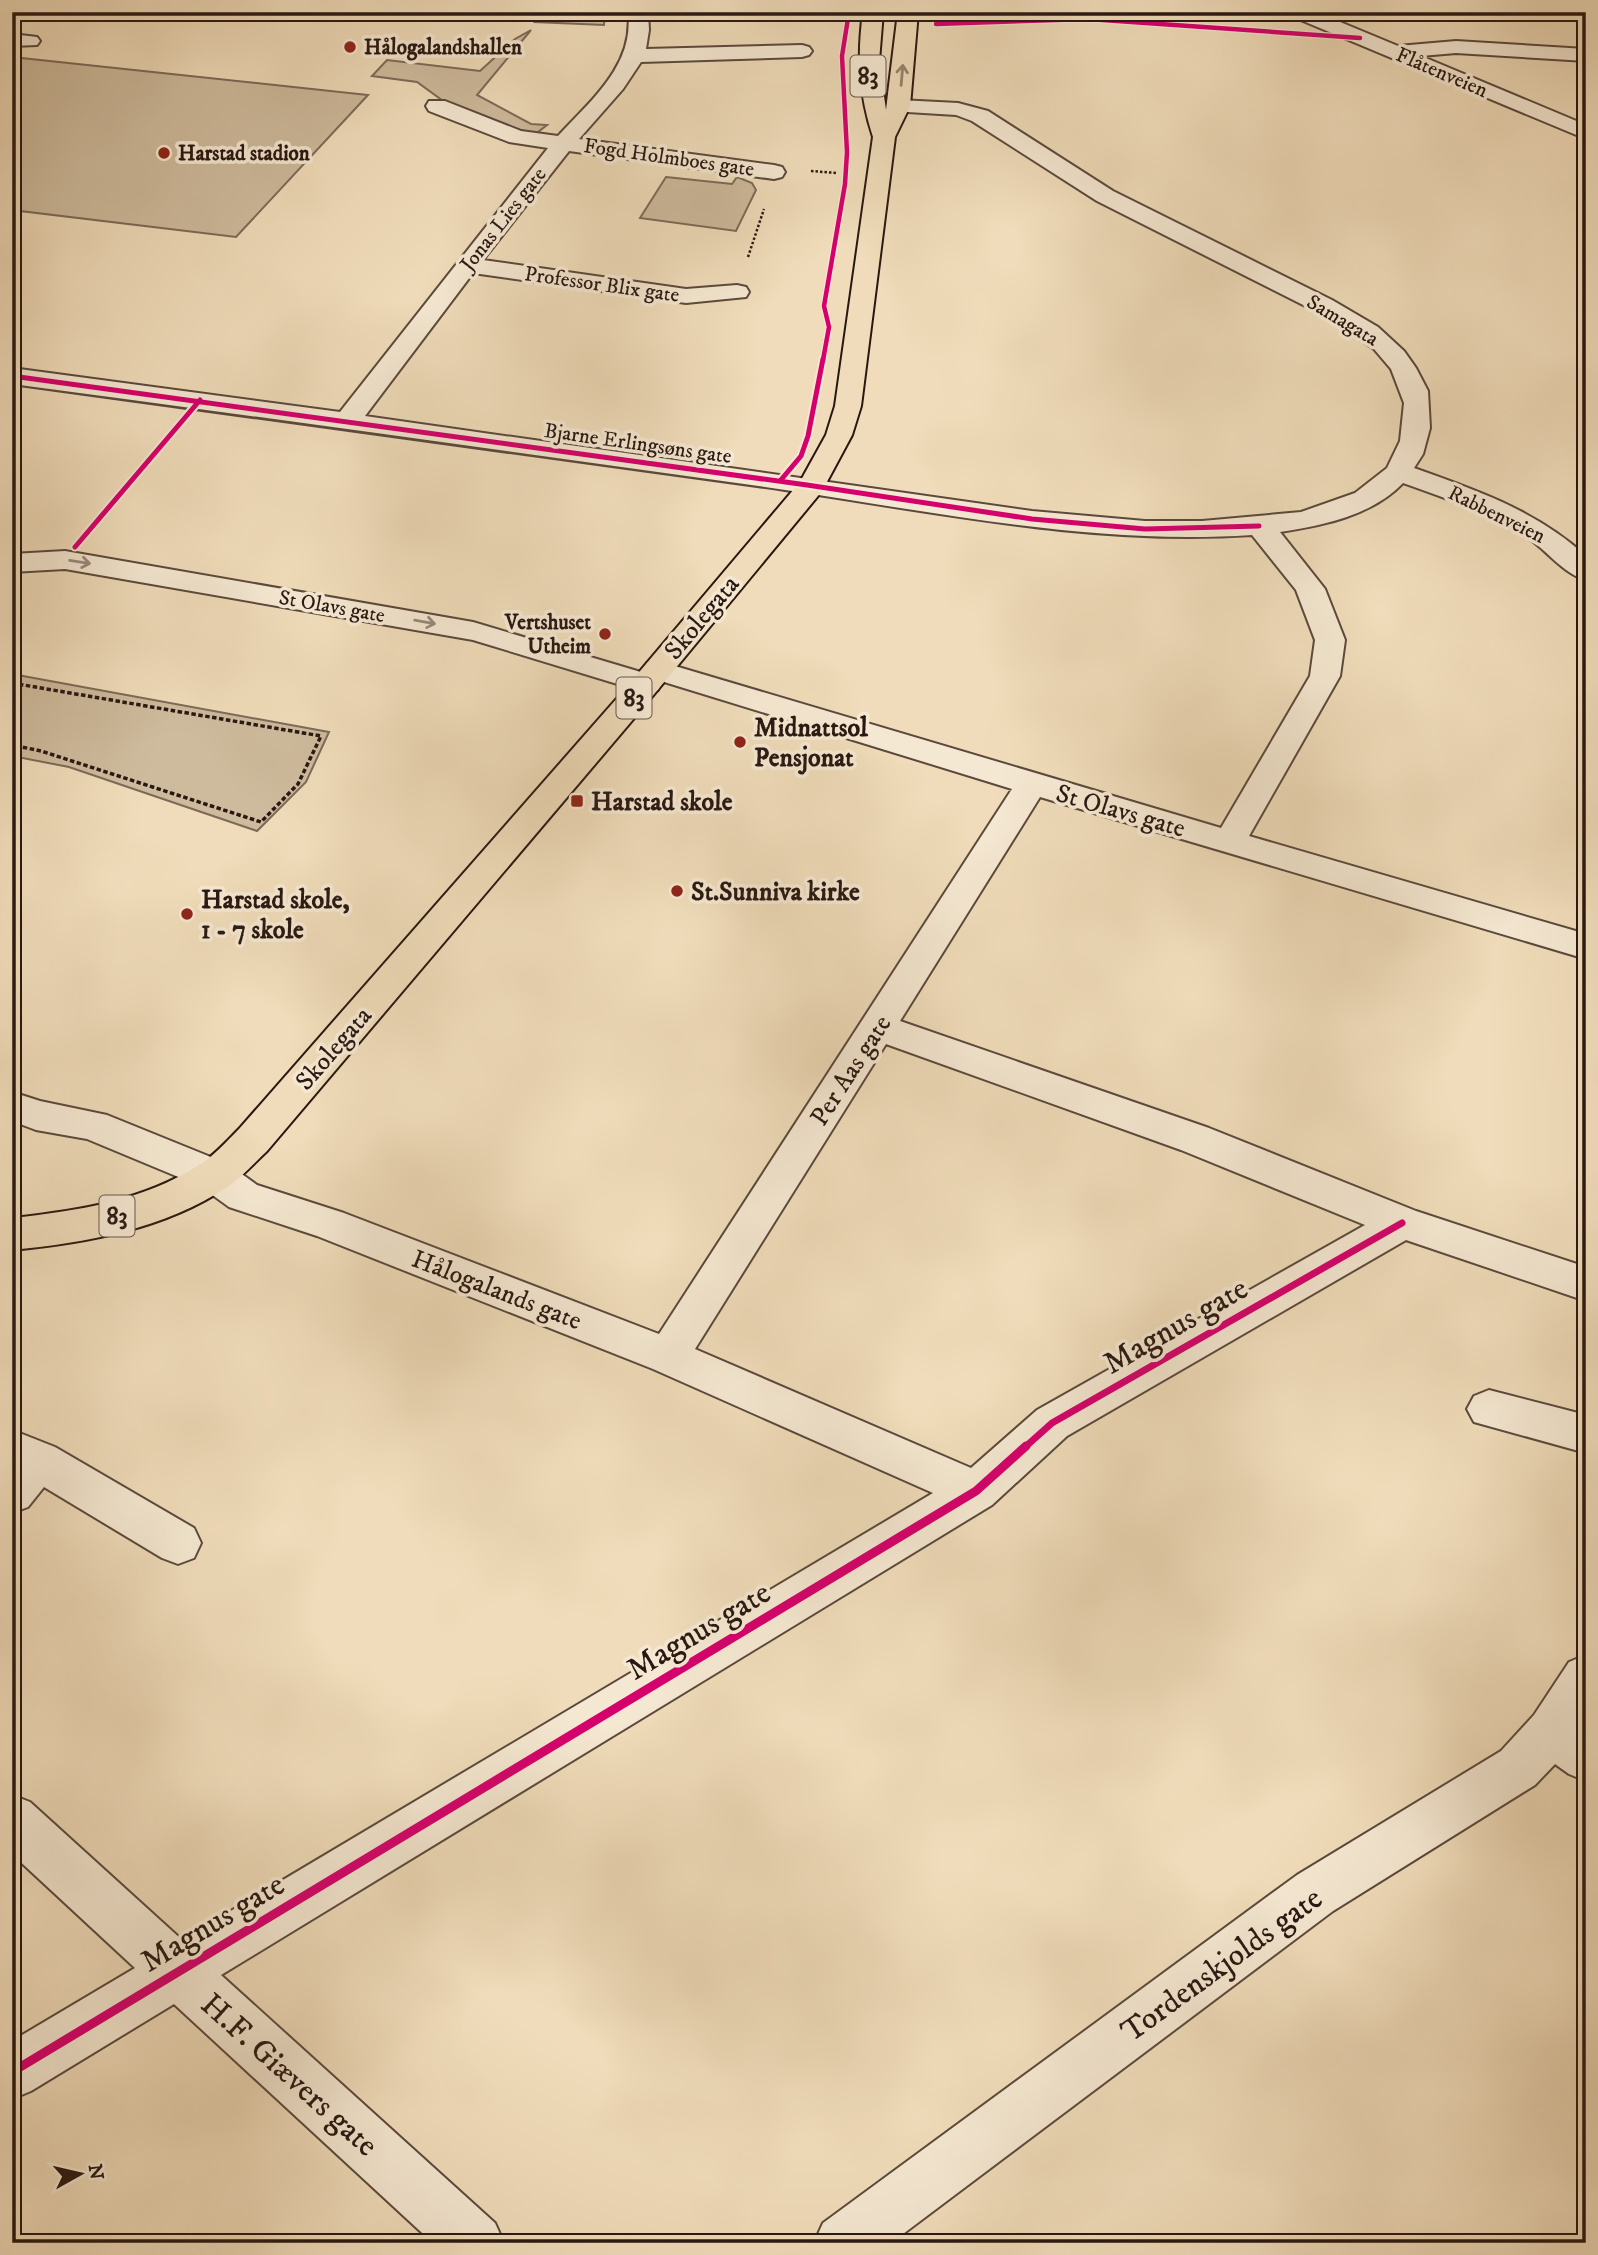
<svg xmlns="http://www.w3.org/2000/svg" width="1598" height="2255" viewBox="0 0 1598 2255" font-family="'IM FELL DW Pica',serif">
  <rect width="100%" height="100%" fill="#f0dcba"/>
  <filter id="stains"><feTurbulence type="fractalNoise" baseFrequency=".00286" numOctaves="4"/><feColorMatrix values="0 0 0 0 .2 0 0 0 0 .09 0 0 0 0 .02 0 0 0 .5 -.17"/></filter>
  <radialGradient id="worn" r=".72"><stop offset=".6" stop-color="#630" stop-opacity="0"/><stop offset="1" stop-color="#630" stop-opacity=".3"/></radialGradient>
  <path fill="#cebb9d" stroke="#7c6a58" stroke-width="2" d="M543 12H605L604 25 535 22Z
    M531 30 477 95 531 124 547 125 534 135 446 103 417 82 372 76 387 60 480 71 515 39Z
    M12 57 368 95 236 237 12 210Z
    M666 177 732 184 737 177 752 183 756 190 736 231 640 218Z
    M12 674 329 732 306 782 257 831 69 767 12 756Z"/>
  <g fill="none" stroke-linecap="round" stroke-linejoin="round">
    <defs>
      <path id="minor" d="M628 12H648L649 30 646 49 802 45 809 47 812 51 809 55 802 57 641 62 623 89 579 139 774 165 782 167 785 172 782 177 774 179 569 151 483 260 686 289 737 285 746 287 749 292 746 297 686 303 473 273 365 416 1032 511 1145 521H1202L1301 512 1355 493 1387 468 1400 441 1404 403 1391 369 1374 349 1331 319 1097 201 972 121 956 115 891 111 888 106 891 101 899 100 958 103 988 111 1113 191 1332 300 1378 327 1404 351 1416 368 1428 391 1430 428 1423 454 1414 468C1476 490 1537 511 1586 556V580C1563 574 1545 548 1524 535 1486 512 1445 498 1403 483 1371 516 1324 525 1280 532L1325 589 1345 640 1340 676 1249 836 1586 934V959L1040 797 900 1021 1209 1128 1416 1211 1586 1267V1301L1406 1240 1067 1436 992 1505 221 1975 495 2223 504 2243H433L174 2004 31 2091 12 2099V2041L135 1968 12 1854V1795L30 1802 182 1940 933 1493 653 1369 317 1236 229 1207 200 1186 87 1139 36 1130 12 1121V1092L40 1101 107 1115 228 1164 257 1185 344 1213 659 1334 1012 789 661 681 658 690 647 693 473 640 65 569 12 572V554L65 551 473 622 644 673 643 670 647 663 658 661 1221 828 1310 676 1315 640 1296 590 1252 535C1087 546 927 510 765 487 514 452 263 417 12 384V368L340 412 548 148 509 142 429 111 426 106 429 101H445L521 131 558 136C590 101 635 65 628 12ZM886 1044 1181 1150 1365 1225 1037 1410 971 1468 695 1349Z
        M1288 12H1316L1398 46 1456 41 1586 49V61L1456 53 1421 56 1586 125V139L1291 16Z
        M12 34 37 37 40 41 37 45 12 46Z
        M1489 1390 1586 1415V1453L1474 1422 1467 1409 1474 1396Z
        M12 1430 55 1447 194 1528 201 1543 194 1558 178 1564 162 1558 44 1487 28 1507 12 1513Z
        M1586 1655V1721L1583 1726 1586 1728V1781L1569 1774 1555 1764 1535 1785 1333 1911 891 2243H814L823 2223 1297 1875 1501 1751 1534 1715 1569 1662Z"/>
      <path id="highway" d="M863 12H883L879 61 886 110 898 12H918L910 106 895 137 861 406 852 435 822 491 641 710 267 1151C254 1163 242 1177 227 1187 165 1229 85 1243 12 1250V1218C77 1211 143 1201 199 1165 214 1156 226 1142 239 1129L619 696 800 482 826 435 835 406 873 137C859 94 857 57 863 12Z"/>
    </defs>
    <use href="#minor" stroke="#5b493c" stroke-width="4"/>
    <use href="#highway" stroke="#291812" stroke-width="4"/>
    <path stroke="#291812" stroke-width="2.5" stroke-dasharray="2.5 2" stroke-linecap="butt" d="M957 12V24
      M811 171 837 173
      M748 257 764 209"/>
    <path stroke="#291812" stroke-width="3.5" stroke-dasharray="4.5 2.5" stroke-linecap="butt" d="M12 683 321 736 298 784 261 822 41 751 12 745"/>
    <use href="#minor" fill="#f5e8d2" fill-rule="evenodd"/>
    <use href="#highway" fill="#f0dcba" fill-rule="evenodd"/>
    <defs>
      <path id="cycleway-far3" d="M936 24 1088 19 1360 38
        M823 360 829 327 824 306 845 184 847 152 842 56 849 12"/>
      <path id="cycleway-far2" d="M12 376 807 485 1032 519 1145 529 1259 526
        M780 481 801 456 808 436 823 359
        M75 547 200 400"/>
      <path id="cycleway-far1" d="M1024 1448 1052 1423 1402 1223"/>
      <path id="cycleway" d="M12 2072 976 1491 1026 1446"/>
    </defs>
    <use href="#cycleway-far3" stroke="#f5e8d2" stroke-width="7"/>
    <use href="#cycleway-far2" stroke="#f5e8d2" stroke-width="9"/>
    <use href="#cycleway-far1" stroke="#f5e8d2" stroke-width="11"/>
    <use href="#cycleway" stroke="#f5e8d2" stroke-width="13"/>
    <use href="#cycleway-far3" stroke="#d6006c" stroke-width="4.5"/>
    <use href="#cycleway-far2" stroke="#d6006c" stroke-width="5"/>
    <use href="#cycleway-far1" stroke="#d6006c" stroke-width="7"/>
    <use href="#cycleway" stroke="#d6006c" stroke-width="9"/>
  </g>
  <defs><path id="oneway-shaft" d="M-6 0H5M1.5-3L5.5 0L1.5 3" fill="none" stroke-width="1.6" stroke-linecap="round" stroke-linejoin="round" transform="scale(1.75)"/></defs>
  <use stroke="#96846e" href="#oneway-shaft" transform="translate(902 75) rotate(-85)"/>
  <g stroke="#998a7c">
    <use href="#oneway-shaft" transform="translate(80 562) rotate(9)"/>
    <use href="#oneway-shaft" transform="translate(425 622) rotate(10)"/>
  </g>
  <g fill="#8f2418" stroke="#f5e8d2" stroke-width="2.5">
    <circle cx="350" cy="47" r="7"/>
    <circle cx="164" cy="153" r="7"/>
    <circle cx="605" cy="634" r="7"/>
    <circle cx="740" cy="742" r="7"/>
    <rect x="570" y="794" width="14" height="14" rx="3.5"/>
    <circle cx="677" cy="891" r="7"/>
    <circle cx="187" cy="914" r="7"/>
  </g>
  <g text-anchor="middle" stroke-width="7" stroke-linejoin="round" paint-order="stroke">
    <g font-size="21" font-weight="bold" fill="#291812" stroke="#f5e8d2" text-anchor="start">
      <text x="364" y="54">Hålogalandshallen</text>
      <text x="178" y="160">Harstad stadion</text>
      <text x="591" y="629" text-anchor="end">Vertshuset<tspan x="591" dy="24">Utheim</tspan></text>
    </g>
    <g font-size="21" fill="#291812" stroke="#f5e8d2">
      <text transform="translate(1442 72) rotate(23)" y="7">Flåtenveien</text>
      <text transform="translate(669 157) rotate(8)" y="7">Fogd Holmboes gate</text>
      <text transform="translate(503 219) rotate(-52)" y="7">Jonas Lies gate</text>
      <text transform="translate(602 284) rotate(8)" y="7">Professor Blix gate</text>
      <text transform="translate(1343 320) rotate(31)" y="7">Samagata</text>
      <text transform="translate(638 443) rotate(8)" y="7">Bjarne Erlingsøns gate</text>
      <text transform="translate(1497 514) rotate(26)" y="7">Rabbenveien</text>
      <text transform="translate(332 606) rotate(10)" y="7">St Olavs gate</text>
    </g>
    <g fill="#f5e8d2" stroke="#66564c" stroke-width="2">
      <rect x="850.5" y="55.5" width="35" height="41" rx="5"/>
      <rect x="616.5" y="677.5" width="35" height="41" rx="5"/>
      <rect x="99.5" y="1195.5" width="35" height="41" rx="5"/>
    </g>
    <g font-size="24" font-weight="bold" fill="#291812">
      <text x="868" y="84">83</text>
      <text x="634" y="706">83</text>
      <text x="117" y="1224">83</text>
    </g>
    <g font-size="26" fill="#291812" stroke="#f5e8d2">
      <text transform="translate(701 617) rotate(-50)" y="9">Skolegata</text>
      <text transform="translate(1121 810) rotate(16)" y="9">St Olavs gate</text>
      <text transform="translate(333 1048) rotate(-49)" y="9">Skolegata</text>
      <text transform="translate(850 1070) rotate(-57)" y="9">Per Aas gate</text>
      <text transform="translate(497 1289) rotate(21)" y="9">Hålogalands gate</text>
    </g>
    <g font-size="26" font-weight="bold" fill="#291812" stroke="#f5e8d2" text-anchor="start">
      <text x="754" y="736">Midnattsol<tspan x="754" dy="30">Pensjonat</tspan></text>
      <text x="591" y="810">Harstad skole</text>
      <text x="691" y="900">St.Sunniva kirke</text>
      <text x="201" y="908">Harstad skole,<tspan x="201" dy="30">1 - 7 skole</tspan></text>
    </g>
    <g font-size="32" fill="#291812" stroke="#f5e8d2">
      <text transform="translate(1175 1325) rotate(-30)" y="11">Magnus gate</text>
      <text transform="translate(698 1630) rotate(-31)" y="11">Magnus gate</text>
      <text transform="translate(212 1922) rotate(-31)" y="11">Magnus gate</text>
      <text transform="translate(1221 1964) rotate(-36)" y="11">Tordenskjolds gate</text>
      <text transform="translate(290 2074) rotate(42)" y="11">H.F. Giævers gate</text>
    </g>
  </g>
  <rect width="1598" height="2255" fill="none" stroke="#f0dcba" stroke-width="42"/>
  <rect x="14" y="14" width="1570" height="2227" fill="none" stroke="#291812" stroke-width="3.5"/>
  <rect x="21" y="21" width="1556" height="2213" fill="none" stroke="#291812" stroke-width="2"/>
  <g transform="translate(80 2174) rotate(82)" stroke="#f5e8d2" stroke-width="5" paint-order="stroke">
  <path d="M0-5L12 26L0 18L-12 26Z" fill="#291812"/>
  <text y="-10" font-size="19" font-weight="bold" text-anchor="middle" fill="#291812">N</text>
  </g>
  <rect width="100%" height="100%" filter="url(#stains)"/>
  <rect width="100%" height="100%" fill="url(#worn)"/>
</svg>
